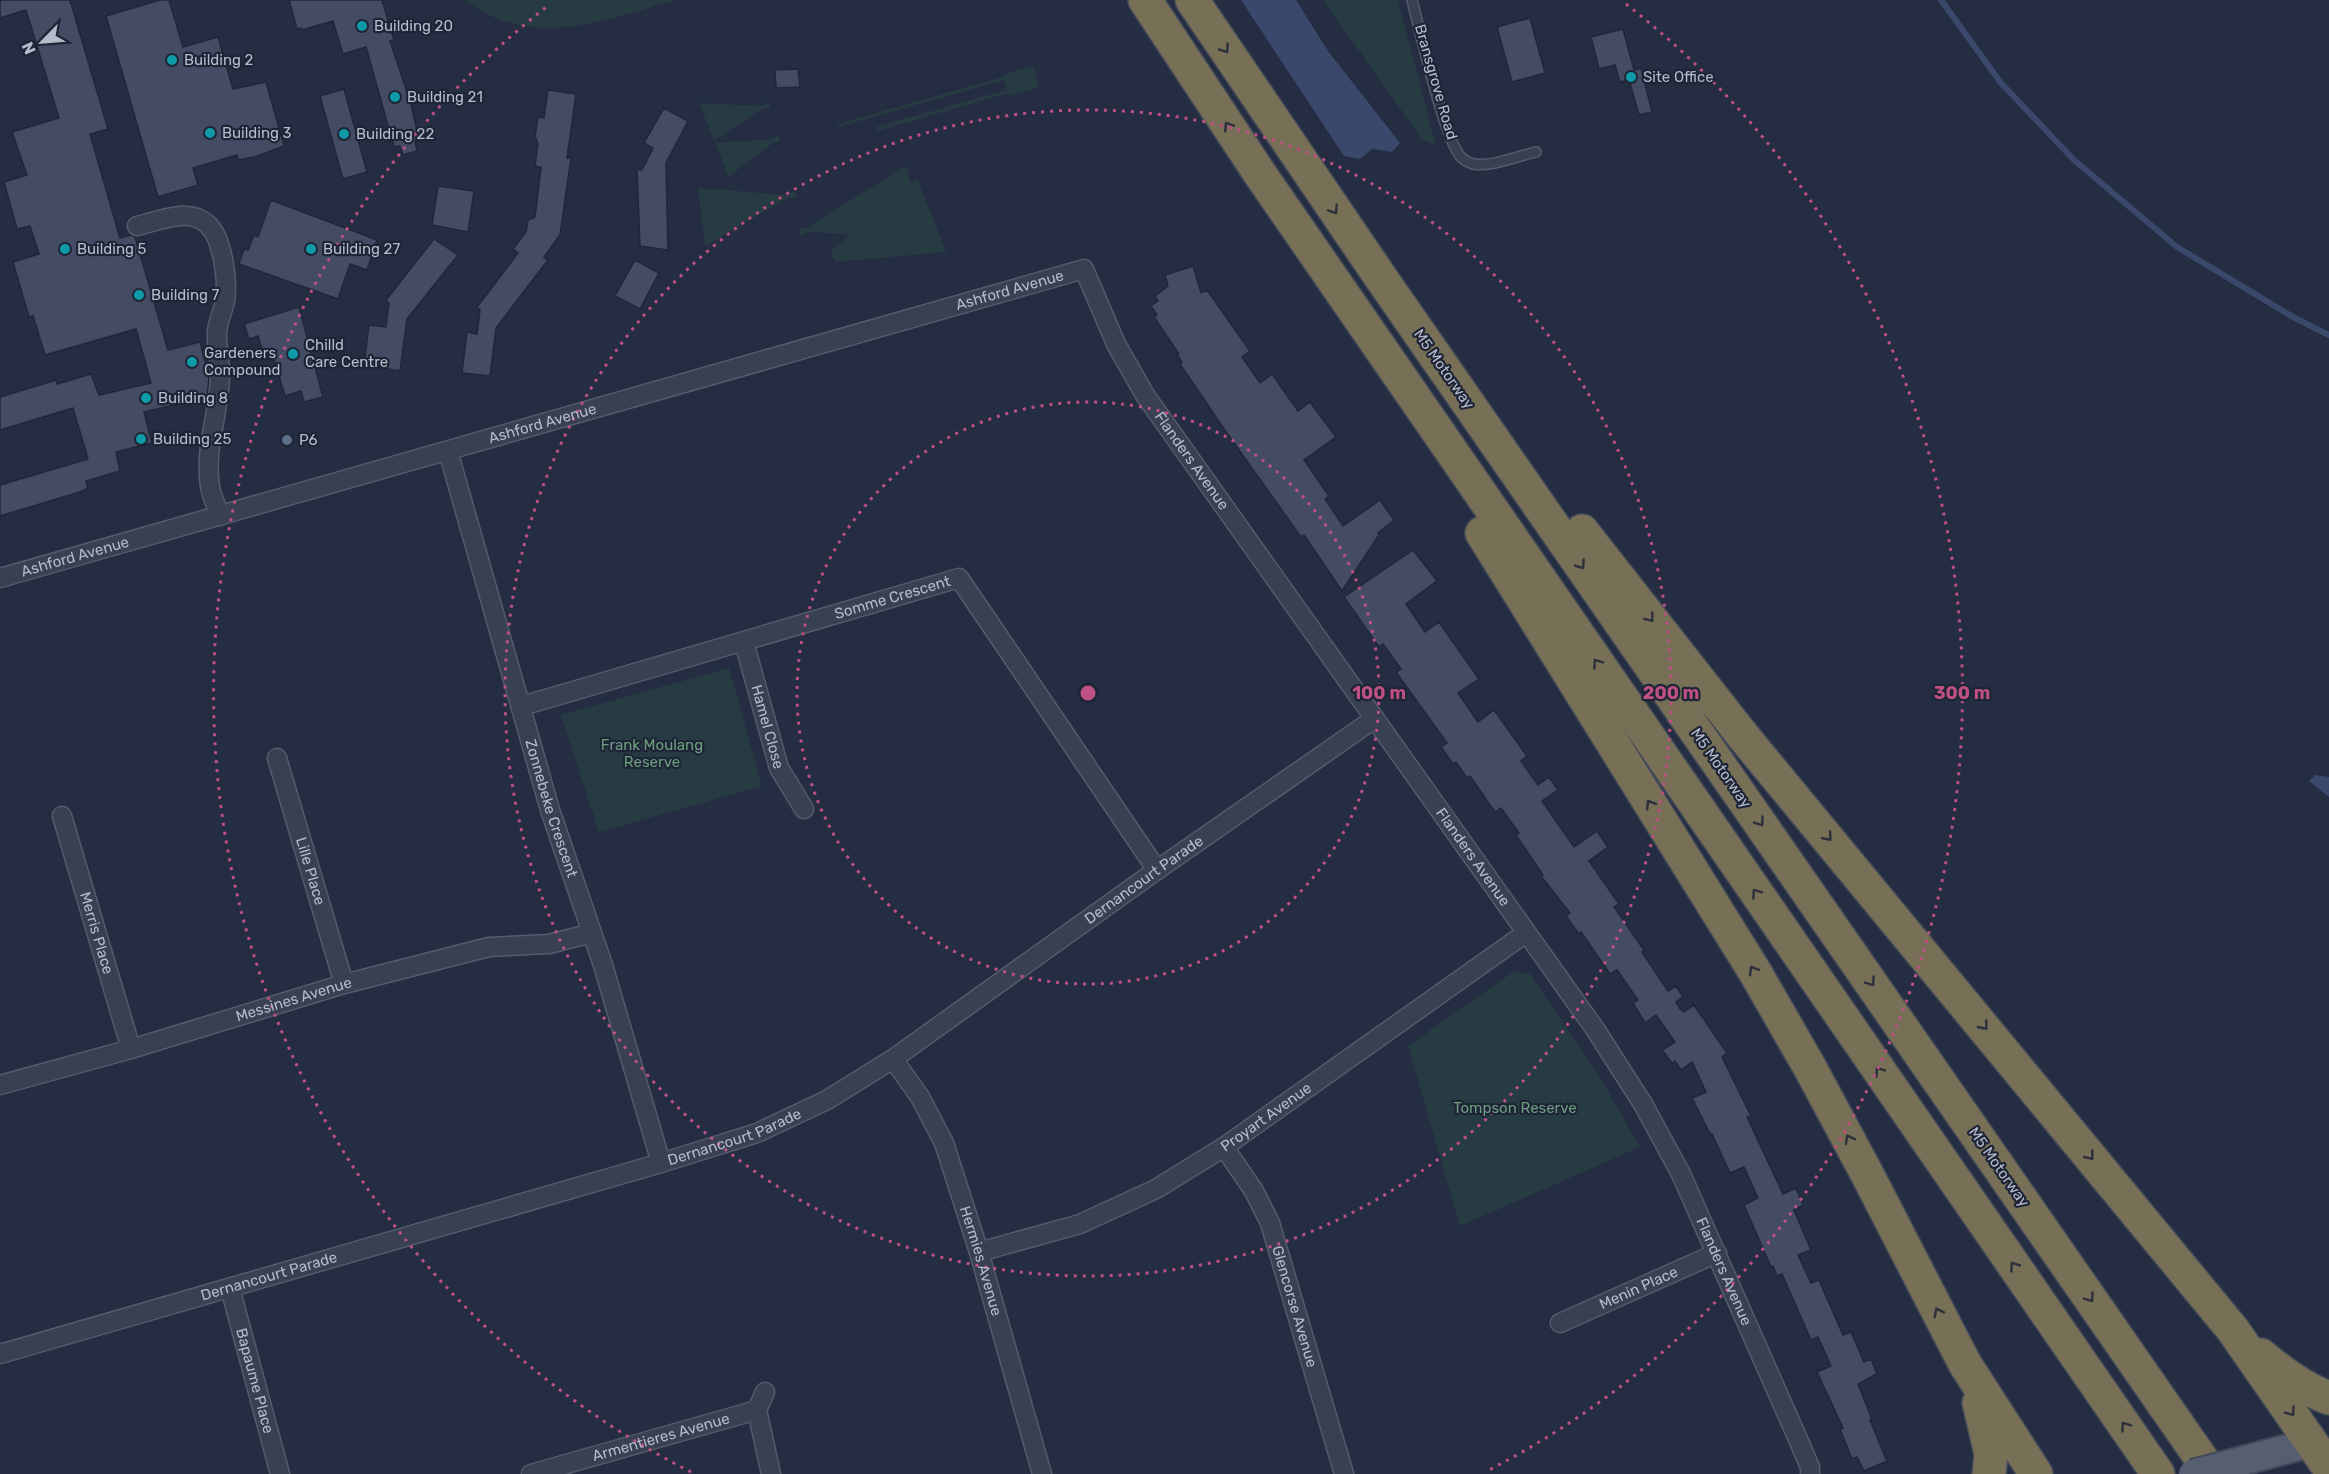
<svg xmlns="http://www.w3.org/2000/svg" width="2329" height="1474" viewBox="0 0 2329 1474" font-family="Rubik,sans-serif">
  <rect width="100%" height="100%" fill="#252d42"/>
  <path fill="#273b42" d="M465 0H675C605 20 531 51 465 0Z
    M1323 0H1398L1436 146 1421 138Z
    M1033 66 1039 87 1009 96 1008 93 877 131 876 127 1007 90 1004 80 838 127 837 124 1003 77V75Z
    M767 102 770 105 769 109 763 108 714 141 699 103 763 106Z
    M777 135 780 139 779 142H774L728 177 716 143 773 139Z
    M906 166 911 183 917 178 946 252 835 262 831 251 850 234 807 232 804 235 799 234 800 228H806Z
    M698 188 788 195 794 191 797 195 794 199 789 197 705 246Z
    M729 668 762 786 599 832 561 715Z
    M1513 972 1530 974 1601 1079 1640 1147 1460 1226 1408 1046Z"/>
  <path fill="#3a486b" d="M1241 0H1296L1328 51 1400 143 1392 152 1372 149 1360 159 1344 156Z
    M2315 775 2329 777V797L2309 781Z"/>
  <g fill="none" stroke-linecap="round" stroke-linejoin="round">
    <path stroke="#3a486b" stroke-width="6" d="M1941 0 2001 83 2074 160 2177 247 2293 317 2329 335"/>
  </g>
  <path fill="#444c64" stroke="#202738" stroke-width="1.5" d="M0 0H70L108 129 90 134 120 238 131 235 135 237 168 350 200 342 209 377 207 397 144 412 152 443 116 452 120 471 86 481 88 488 80 492 0 516V485L88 459 73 408 0 430V397L56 380 57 384 91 374 99 395 151 383 136 329 45 355 33 316 29 317 13 262 39 254 30 226 17 229 4 182 27 175 12 132 59 118 26 10 0 18Z
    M160 0H169L183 47 218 37 233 89 266 82 284 146 254 157 238 160 237 155 193 168 198 185 158 197 106 16Z
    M289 0H382L394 40 390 41 411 104 419 140 415 141 417 151 403 155 400 146 394 147 366 47 343 54 333 21 302 30 301 28 297 29Z
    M1530 18 1545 73 1512 82 1497 27Z
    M1623 29 1634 70 1641 68 1652 112 1639 115 1629 80 1620 82 1615 65 1599 69 1591 37Z
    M798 69 800 87 776 88 775 70Z
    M344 89 367 172 343 179 320 96Z
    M548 90 576 94 567 158H571L560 235 544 257 548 260 496 328 490 376 462 373 467 332 477 334 480 310 477 307 518 253 513 249 526 232 528 220 535 217 541 167 535 166 538 144 535 136 538 117 544 118Z
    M664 108 688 121 666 163 668 250 640 246 637 170H642L653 148 644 143Z
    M438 186 474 191 468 232 432 225Z
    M271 200 377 240 367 270 350 264 338 299 239 264 244 249 248 250 254 235 258 237Z
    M434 239 458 255 407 319 400 371 364 365 369 325 386 327 389 303 386 300Z
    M635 260 659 273 640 309 615 296Z
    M1193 266 1201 293 1207 290 1250 351 1242 357 1260 383 1272 374 1298 411 1310 402 1336 437 1304 460 1329 496 1325 499 1343 526 1380 500 1394 520 1378 533 1379 535 1342 591 1304 535 1301 537 1224 429 1180 364 1182 362 1177 355 1179 354 1154 317 1157 315 1151 306 1158 301 1155 296 1168 286 1165 275Z
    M299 307 323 397 304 402 301 391 285 396 272 353 264 355 258 336 249 339 244 324Z
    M1413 550 1437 581 1406 604 1425 632 1439 622 1479 679 1458 693 1478 722 1494 710 1527 756 1521 761 1538 785 1549 777 1558 790 1542 801 1574 847 1597 831 1608 847 1589 861 1619 904 1614 907 1644 950 1642 952 1668 991 1676 986 1683 997 1676 1002 1680 1009 1684 1012 1694 1005 1727 1053 1722 1057 1751 1116 1747 1117 1783 1194 1796 1188 1803 1205 1794 1210 1811 1250 1798 1255 1811 1283 1819 1280 1843 1335 1851 1332 1864 1362 1871 1359 1877 1374 1858 1384 1872 1419 1870 1420 1887 1461 1864 1471 1857 1457 1852 1459 1840 1429 1843 1428 1817 1372 1831 1366 1818 1337 1811 1340 1782 1274 1777 1276 1773 1266 1771 1267 1744 1205 1758 1198 1744 1167 1730 1173 1712 1134H1710L1692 1098 1706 1092 1692 1062 1681 1070 1675 1061 1672 1063 1662 1050 1675 1042 1656 1015 1645 1023 1633 1003 1638 1000 1617 970 1610 974 1581 932 1579 934 1566 916 1570 913 1541 876 1543 875 1516 835 1519 833 1501 808 1495 812 1470 776 1467 778 1456 762 1453 764 1441 747 1447 743 1396 672 1401 669 1383 644 1379 647 1344 597Z"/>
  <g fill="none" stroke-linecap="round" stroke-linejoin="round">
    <defs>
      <path id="service" d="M1412 0C1420 30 1444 139 1461 157 1464 160 1470 163 1473 164 1492 167 1518 156 1536 152"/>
      <g id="minor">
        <path d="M137 226C159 221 188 207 207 224 223 237 228 281 225 301 223 311 218 321 217 332 216 347 221 362 220 377 219 413 204 449 210 486 211 496 217 506 220 516"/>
        <path id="s1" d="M448 451 550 810 603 965 661 1163"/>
        <path id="s2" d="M0 578 1084 269 1116 344 1145 395 1595 1029 1643 1104 1681 1174 1801 1446 1810 1467V1474"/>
        <path id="s3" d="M744 642 779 768 804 809"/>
        <path id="s4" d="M522 706 959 578 1157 870"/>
        <path id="s5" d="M277 758 344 984"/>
        <path id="s6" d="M62 816 131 1049"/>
        <path id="s7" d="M893 1059 920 1097 944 1143 979 1252 1042 1474"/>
        <path id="s8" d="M0 1085 131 1049 344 984 489 947 549 944 592 933"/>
        <path id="s9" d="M1224 1147 1254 1191 1270 1223 1344 1474"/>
        <path id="s10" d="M979 1252 1080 1224 1156 1189 1224 1147 1526 933"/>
        <path id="s11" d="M230 1288 280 1474"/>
        <path id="s12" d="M1560 1323 1717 1253"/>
        <path id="s13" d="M0 1354 661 1163 757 1133 827 1100 893 1059 1157 870 1374 719"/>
        <path d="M765 1392 757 1410 771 1474"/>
        <path id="s14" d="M531 1474 757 1410"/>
      </g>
      <path id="primary" d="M2268 1454 2310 1443"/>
      <path id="motorway" d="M1145 0 1260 174 2158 1474
        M1192 0 1379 275 2212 1474
        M1582 531 1743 736 2233 1330 2329 1468
        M1482 533 1755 972 1809 1066 1866 1172 1965 1364 2036 1474
        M2261 1355C2281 1372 2304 1389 2329 1398
        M1979 1403 1991 1454 1989 1474"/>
    </defs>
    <use href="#service" stroke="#545b6b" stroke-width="12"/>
    <use href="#minor" stroke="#545b6b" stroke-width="21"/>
    <use href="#primary" stroke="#43495a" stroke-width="32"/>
    <use href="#motorway" stroke="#414858" stroke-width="36"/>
    <use href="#service" stroke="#394051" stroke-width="9"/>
    <use href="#minor" stroke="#394051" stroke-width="18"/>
    <use href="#primary" stroke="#575e71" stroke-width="28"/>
    <use href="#motorway" stroke="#776f56" stroke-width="33"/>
    <defs>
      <path id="primary-bridge" d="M2193 1474 2268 1454"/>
    </defs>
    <use href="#primary-bridge" stroke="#43495a" stroke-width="32" stroke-linecap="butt"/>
    <use href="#primary-bridge" stroke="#575e71" stroke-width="28"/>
  </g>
  <defs><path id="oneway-chevron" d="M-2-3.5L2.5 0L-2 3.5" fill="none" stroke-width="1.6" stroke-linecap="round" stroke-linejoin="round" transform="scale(1.5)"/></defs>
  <g stroke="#2b303b">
    <use href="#oneway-chevron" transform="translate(1225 49) rotate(56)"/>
    <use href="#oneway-chevron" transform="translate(1228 126) rotate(-123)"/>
    <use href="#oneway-chevron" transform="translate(1334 210) rotate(56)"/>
    <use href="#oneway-chevron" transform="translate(1581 565) rotate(55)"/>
    <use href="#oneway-chevron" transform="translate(1650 618) rotate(52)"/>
    <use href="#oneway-chevron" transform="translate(1597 663) rotate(-125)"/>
    <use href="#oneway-chevron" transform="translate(1650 804) rotate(-122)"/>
    <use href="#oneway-chevron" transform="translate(1760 822) rotate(55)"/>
    <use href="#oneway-chevron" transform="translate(1828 837) rotate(50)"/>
    <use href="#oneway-chevron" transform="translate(1756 893) rotate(-125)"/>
    <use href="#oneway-chevron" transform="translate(1753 970) rotate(-121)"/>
    <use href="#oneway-chevron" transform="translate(1871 982) rotate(55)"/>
    <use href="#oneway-chevron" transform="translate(1984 1026) rotate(51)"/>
    <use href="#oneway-chevron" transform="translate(1879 1071) rotate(-125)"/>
    <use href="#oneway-chevron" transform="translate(1849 1139) rotate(-118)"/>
    <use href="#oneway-chevron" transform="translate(2090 1156) rotate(51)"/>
    <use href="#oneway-chevron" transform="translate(2014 1266) rotate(-125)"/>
    <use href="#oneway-chevron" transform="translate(2090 1298) rotate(55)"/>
    <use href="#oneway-chevron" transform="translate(1938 1312) rotate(-117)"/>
    <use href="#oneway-chevron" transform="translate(2291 1412) rotate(55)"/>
    <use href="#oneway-chevron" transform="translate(2125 1426) rotate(-125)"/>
  </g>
  <g fill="none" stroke="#be5182" stroke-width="3" stroke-dasharray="3 6">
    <circle cx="1088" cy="693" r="291"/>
    <circle cx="1088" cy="693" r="583"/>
    <path d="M691 1472A874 874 0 0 1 550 4M1626 4A874 874 0 0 1 1485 1472"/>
  </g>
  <g fill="#0f9aa8" stroke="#1e2536" stroke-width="2">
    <circle cx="362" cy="26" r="6"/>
    <circle cx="172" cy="60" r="6"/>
    <circle cx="1631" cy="77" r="6"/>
    <circle cx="395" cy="97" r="6"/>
    <circle cx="210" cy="133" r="6"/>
    <circle cx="344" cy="134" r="6"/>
    <circle cx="65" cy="249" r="6"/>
    <circle cx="311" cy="249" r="6"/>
    <circle cx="139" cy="295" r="6"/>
    <circle cx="293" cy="354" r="6"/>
    <circle cx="192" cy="362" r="6"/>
    <circle cx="146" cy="398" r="6"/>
    <circle cx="141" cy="439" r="6"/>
  </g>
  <circle fill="#5c6f8a" stroke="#1e2536" stroke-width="2" cx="287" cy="440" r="6"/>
  <g text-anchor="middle" stroke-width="4.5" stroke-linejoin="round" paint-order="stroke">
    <g font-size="15" fill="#b6bbcb" stroke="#1e2536" text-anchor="start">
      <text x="374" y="31">Building 20</text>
      <text x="184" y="65">Building 2</text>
      <text x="1643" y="82">Site Office</text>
      <text x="407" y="102">Building 21</text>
      <text x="222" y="138">Building 3</text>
      <text x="356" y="139">Building 22</text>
      <text x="77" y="254">Building 5</text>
      <text x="323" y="254">Building 27</text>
      <text x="151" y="300">Building 7</text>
      <text x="305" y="350">Chilld<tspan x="305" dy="17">Care Centre</tspan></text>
      <text x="204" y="358">Gardeners<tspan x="204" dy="17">Compound</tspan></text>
      <text x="158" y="403">Building 8</text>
      <text x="153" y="444">Building 25</text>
      <text x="299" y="445">P6</text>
    </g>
    <g font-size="15" fill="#b6bbcb" stroke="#1e2536">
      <text transform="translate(1436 82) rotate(74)" y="5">Bransgrove Road</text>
      <text dy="5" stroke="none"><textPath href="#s2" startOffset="1050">Ashford Avenue</textPath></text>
      <text transform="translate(1444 369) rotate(55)" y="5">M5 Motorway</text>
      <text dy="5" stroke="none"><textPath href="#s2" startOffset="564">Ashford Avenue</textPath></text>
      <text dy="5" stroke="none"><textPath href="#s2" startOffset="1348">Flanders Avenue</textPath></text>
      <text dy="5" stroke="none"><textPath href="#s2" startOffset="78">Ashford Avenue</textPath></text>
      <text dy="5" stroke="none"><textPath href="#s4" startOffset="386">Somme Crescent</textPath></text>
      <text dy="5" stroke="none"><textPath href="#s3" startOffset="88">Hamel Close</textPath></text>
      <text transform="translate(1721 768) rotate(55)" y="5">M5 Motorway</text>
      <text dy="5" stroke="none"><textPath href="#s1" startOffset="372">Zonnebeke Crescent</textPath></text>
      <text dy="5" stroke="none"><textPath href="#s2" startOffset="1834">Flanders Avenue</textPath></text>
      <text dy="5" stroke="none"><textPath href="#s5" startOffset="118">Lille Place</textPath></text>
      <text dy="5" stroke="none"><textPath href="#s13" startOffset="1252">Dernancourt Parade</textPath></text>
      <text dy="5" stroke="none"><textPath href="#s6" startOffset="122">Merris Place</textPath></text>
      <text dy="5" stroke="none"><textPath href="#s8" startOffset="306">Messines Avenue</textPath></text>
      <text dy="5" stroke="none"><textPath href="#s10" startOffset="320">Proyart Avenue</textPath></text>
      <text dy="5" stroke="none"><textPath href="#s13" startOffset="766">Dernancourt Parade</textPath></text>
      <text transform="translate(1999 1167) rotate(55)" y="5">M5 Motorway</text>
      <text dy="5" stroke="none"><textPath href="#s7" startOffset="222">Hermies Avenue</textPath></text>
      <text dy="5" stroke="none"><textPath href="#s2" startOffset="2320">Flanders Avenue</textPath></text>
      <text dy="5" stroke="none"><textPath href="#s13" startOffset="280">Dernancourt Parade</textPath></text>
      <text dy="5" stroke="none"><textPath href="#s12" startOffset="86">Menin Place</textPath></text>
      <text dy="5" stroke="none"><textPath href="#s9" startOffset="176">Glencorse Avenue</textPath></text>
      <text dy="5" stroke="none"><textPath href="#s11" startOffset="96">Bapaume Place</textPath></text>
      <text dy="5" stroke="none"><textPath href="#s14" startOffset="135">Armentieres Avenue</textPath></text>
    </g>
    <g font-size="15" fill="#6c9d7e" stroke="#1e2536">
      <text x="652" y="750">Frank Moulang<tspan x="652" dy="17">Reserve</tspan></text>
      <text x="1515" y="1113">Tompson Reserve</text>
    </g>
  </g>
  <circle cx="1088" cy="693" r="9" fill="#be5182" stroke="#1e2536" stroke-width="3"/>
  <g font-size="18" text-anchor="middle" font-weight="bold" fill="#be5182" stroke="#1e2536" stroke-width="4.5" stroke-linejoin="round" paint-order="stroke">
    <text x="1379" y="699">100 m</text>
    <text x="1671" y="699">200 m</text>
    <text x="1962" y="699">300 m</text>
  </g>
  <g transform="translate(42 42) rotate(245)" stroke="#1e2536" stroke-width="4.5" paint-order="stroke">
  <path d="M0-4.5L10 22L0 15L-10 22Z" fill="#b6bbcb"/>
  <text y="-9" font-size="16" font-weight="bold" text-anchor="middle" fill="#b6bbcb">N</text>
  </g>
</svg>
